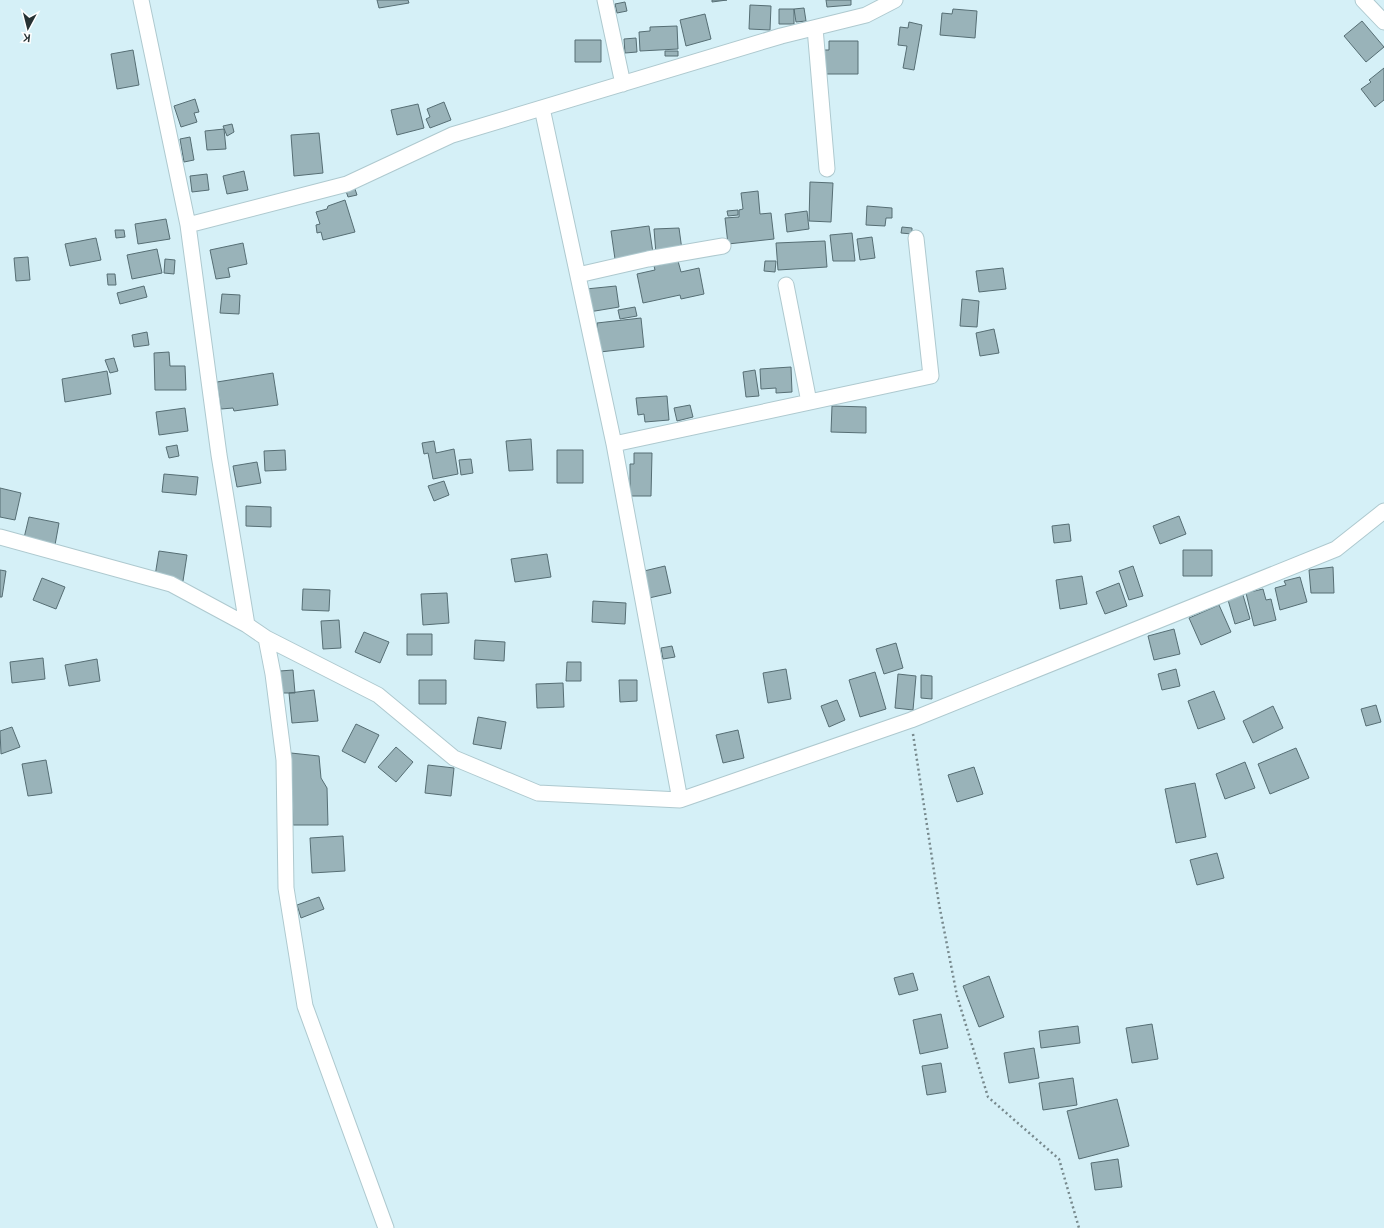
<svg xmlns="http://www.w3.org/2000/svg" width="1384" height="1228" viewBox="0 0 1384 1228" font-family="Raleway,sans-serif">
  <rect width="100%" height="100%" fill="#d5f0f7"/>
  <path fill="#99b3b9" stroke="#566e74" d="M377 0H408L409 3 379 8Z
    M712 0H727L712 2Z
    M826 0H851V5L827 7Z
    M625 2 627 11 617 13 615 4Z
    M750 5 771 6 770 30 749 29Z
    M804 8 806 21 796 22 794 9Z
    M779 9H794V24H779Z
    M953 9 977 11 975 38 940 35 942 13 952 14Z
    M705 14 711 39 686 46 680 20Z
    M1362 21 1384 47 1366 62 1344 36Z
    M909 22 922 25 914 70 903 68 907 46 898 45 900 27 908 28Z
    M677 26 678 49 640 51 639 32 650 31V27Z
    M636 38 637 52 625 53 624 39Z
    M575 40H601V62H575Z
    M829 41H858V74H824L823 50H829Z
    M133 50 139 85 117 89 111 54Z
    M665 51H678V56H665Z
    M1384 68V100L1375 107 1361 89 1371 82 1369 80Z
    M195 99 199 112 194 113 197 122 181 127 174 106Z
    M444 102 451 120 430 128 426 119 430 117 427 109Z
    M418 104 424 128 397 135 391 110Z
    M232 124 234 132 227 136 223 126Z
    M224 129 226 149 207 150 205 131Z
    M319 133 323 173 294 176 291 135Z
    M190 137 194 160 184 162 180 139Z
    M244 171 248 190 227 194 223 176Z
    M207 174 209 190 192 192 190 176Z
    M810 182 833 183 831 222 809 221Z
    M355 189 357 195 348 197 346 191Z
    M758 191 760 214 771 213 774 239 728 244 725 218 739 217V210L743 209 741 193Z
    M345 200 355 232 323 240 321 232 317 233 316 225 320 224 316 212 327 209 328 206Z
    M867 206 892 208V218H886L885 226 866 225Z
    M738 210V215L728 216 727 211Z
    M807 211 809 229 787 232 785 214Z
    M166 219 170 239 138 244 135 224Z
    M649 226 653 253 615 259 611 231Z
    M902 227 912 228V234L901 233Z
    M679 228 682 250 656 254 654 229Z
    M115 230H124L125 237 116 238Z
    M852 233 855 261H833L830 235Z
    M872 237 875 258 860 260 857 239Z
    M96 238 101 260 70 266 65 244Z
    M825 241 827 267 778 270 776 243Z
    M243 243 247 264 228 268 230 277 216 279 210 250Z
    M157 249 162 273 132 279 127 255Z
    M28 257 30 280 16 281 14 258Z
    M165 259 175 260 174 274 164 273Z
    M678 261 681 272 699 268 704 294 681 299 680 295 643 303 637 274 655 270 654 266Z
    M765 261H776L775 272 764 271Z
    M1003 268 1006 289 979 292 976 271Z
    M107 274H115L116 285H108Z
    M144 286 147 297 120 304 117 293Z
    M616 286 619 307 589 312 586 289Z
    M222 294 240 295 239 314 220 313Z
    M962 299 979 301 977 327 960 326Z
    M635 307 637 316 620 319 618 310Z
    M641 318 644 347 600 352 597 323Z
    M994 329 999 353 980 356 976 333Z
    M147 332 149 345 134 347 132 335Z
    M169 352 170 366H185L186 390H155L154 353Z
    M114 358 118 371 110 373 105 360Z
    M791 367 792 392 776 393V388L761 389 760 369Z
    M755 370 759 396 746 397 743 372Z
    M107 371 111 394 65 402 62 379Z
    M273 373 278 405 234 411 233 408 221 409 217 382Z
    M667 396 669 420 645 422 644 414 638 415 636 398Z
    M690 405 693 417 677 421 674 408Z
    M832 406 866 407V433L831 432Z
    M185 408 188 431 159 435 156 412Z
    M531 439 533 470 509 471 506 441Z
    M434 441 436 453 454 449 458 474 433 479 428 453 424 454 422 443Z
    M177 445 179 456 169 458 166 447Z
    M285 450 286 470 265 471 264 451Z
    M557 450H583V483H557Z
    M634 453H652L651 496H630V464H634Z
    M471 459 473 473 461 475 459 460Z
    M257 462 261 483 237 487 233 466Z
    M164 474 198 477 196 495 162 492Z
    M444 481 449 495 434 501 428 486Z
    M0 488 21 493 15 520 0 517Z
    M246 506 271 507V527L246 526Z
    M1179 516 1186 534 1160 544 1153 526Z
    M29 517 59 523 55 545 24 538Z
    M1069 524 1071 541 1054 543 1052 526Z
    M1183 550H1212V576H1183Z
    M159 551 187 555 183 581 155 576Z
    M547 554 551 577 515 582 511 559Z
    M665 566 671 593 649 598 644 571Z
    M1133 566 1143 596 1129 600 1119 571Z
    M1333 567 1334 593H1311L1309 570Z
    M0 570 6 571 2 597H0Z
    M1082 576 1087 604 1060 609 1056 580Z
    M1300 577 1307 602 1280 610 1275 588 1286 585 1284 581Z
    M42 578 65 587 56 609 33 600Z
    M1119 583 1127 606 1105 614 1096 592Z
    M303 589 330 590 329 611 302 610Z
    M1263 589 1266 600 1271 599 1276 620 1254 626 1246 593Z
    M447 593 449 623 423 625 421 594Z
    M1243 595 1250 619 1235 624 1228 600Z
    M593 601 626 603 625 624 592 622Z
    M1219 605 1231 632 1201 645 1189 618Z
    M339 620 341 648 323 649 321 621Z
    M1174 629 1180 654 1154 660 1148 636Z
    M364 632 389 642 380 663 355 652Z
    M407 634H432V655H407Z
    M475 640 505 642 504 661 474 659Z
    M896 643 903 668 884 674 876 649Z
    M672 646 675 657 663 659 661 648Z
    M43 658 45 679 12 683 10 662Z
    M97 659 100 681 69 686 65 665Z
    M567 662H581V681H566Z
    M786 669 791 699 768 703 763 673Z
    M1176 669 1180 686 1162 690 1158 674Z
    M293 670 295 693H282L280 671Z
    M875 672 886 709 860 717 849 680Z
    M898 674 916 676 913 710 895 708Z
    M921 675 932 676V699L921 698Z
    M419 680H446V704H419Z
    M619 680H637V701L620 702Z
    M563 683 564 707 537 708 536 684Z
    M314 690 318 721 292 723 289 693Z
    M1214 691 1225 719 1198 729 1188 701Z
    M837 700 845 720 829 727 821 706Z
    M1376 705 1381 722 1366 726 1361 709Z
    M1273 706 1283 728 1253 743 1243 721Z
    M478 717 506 722 501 749 473 744Z
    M356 724 379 735 365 763 342 751Z
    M12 727 20 747 1 754 0 731Z
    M738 730 744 758 723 763 716 735Z
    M396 747 413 762 396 782 378 767Z
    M1296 748 1309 778 1270 794 1258 764Z
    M291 753 319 756 321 778 327 788 328 825H293Z
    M46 760 52 793 28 796 22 764Z
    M1245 762 1255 788 1225 799 1216 774Z
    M428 765 454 768 451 796 425 793Z
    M974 767 983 794 957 802 948 775Z
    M1195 783 1206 837 1176 843 1165 789Z
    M343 836 345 871 312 873 310 838Z
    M1217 853 1224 878 1197 885 1190 860Z
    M319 897 324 909 301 918 297 905Z
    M913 973 918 990 899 995 894 978Z
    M989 976 1004 1017 979 1027 963 986Z
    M941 1014 948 1048 920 1054 913 1020Z
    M1152 1024 1158 1059 1132 1063 1126 1028Z
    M1078 1026 1080 1043 1041 1048 1039 1031Z
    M1034 1048 1039 1078 1009 1083 1004 1053Z
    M941 1063 946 1092 927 1095 922 1066Z
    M1073 1078 1077 1105 1043 1110 1039 1083Z
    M1117 1099 1129 1146 1079 1159 1067 1111Z
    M1118 1159 1122 1187 1095 1190 1091 1163Z"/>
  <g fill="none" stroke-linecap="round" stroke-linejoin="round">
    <defs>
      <path id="street" d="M141 0 188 225 219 455 247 625
        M605 0 623 84
        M1363 0 1384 22
        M815 28 827 169
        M542 108 614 444 680 800
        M188 225 347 184 452 135 781 36 866 15 895 0
        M578 275 648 259 723 246
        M786 285 809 402
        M614 444 931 376 916 238
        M0 537 171 584 247 625 266 638 378 695 454 758 538 793 680 800 911 720 1336 549 1384 511
        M266 638 273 674 284 760 286 888 305 1006 386 1228"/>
    </defs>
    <use href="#street" stroke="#aec9cf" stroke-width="17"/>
    <path stroke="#77898d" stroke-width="2.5" stroke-dasharray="2 3" stroke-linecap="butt" d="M913 734 939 904 957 996 988 1097 1059 1159 1079 1228"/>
    <use href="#street" stroke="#fff" stroke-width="15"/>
  </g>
  <g transform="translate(28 28) rotate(187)" stroke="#ffffff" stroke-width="3" paint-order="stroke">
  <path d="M0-3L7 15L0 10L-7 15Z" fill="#273234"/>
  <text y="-6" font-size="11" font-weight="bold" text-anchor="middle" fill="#273234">K</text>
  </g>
</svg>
